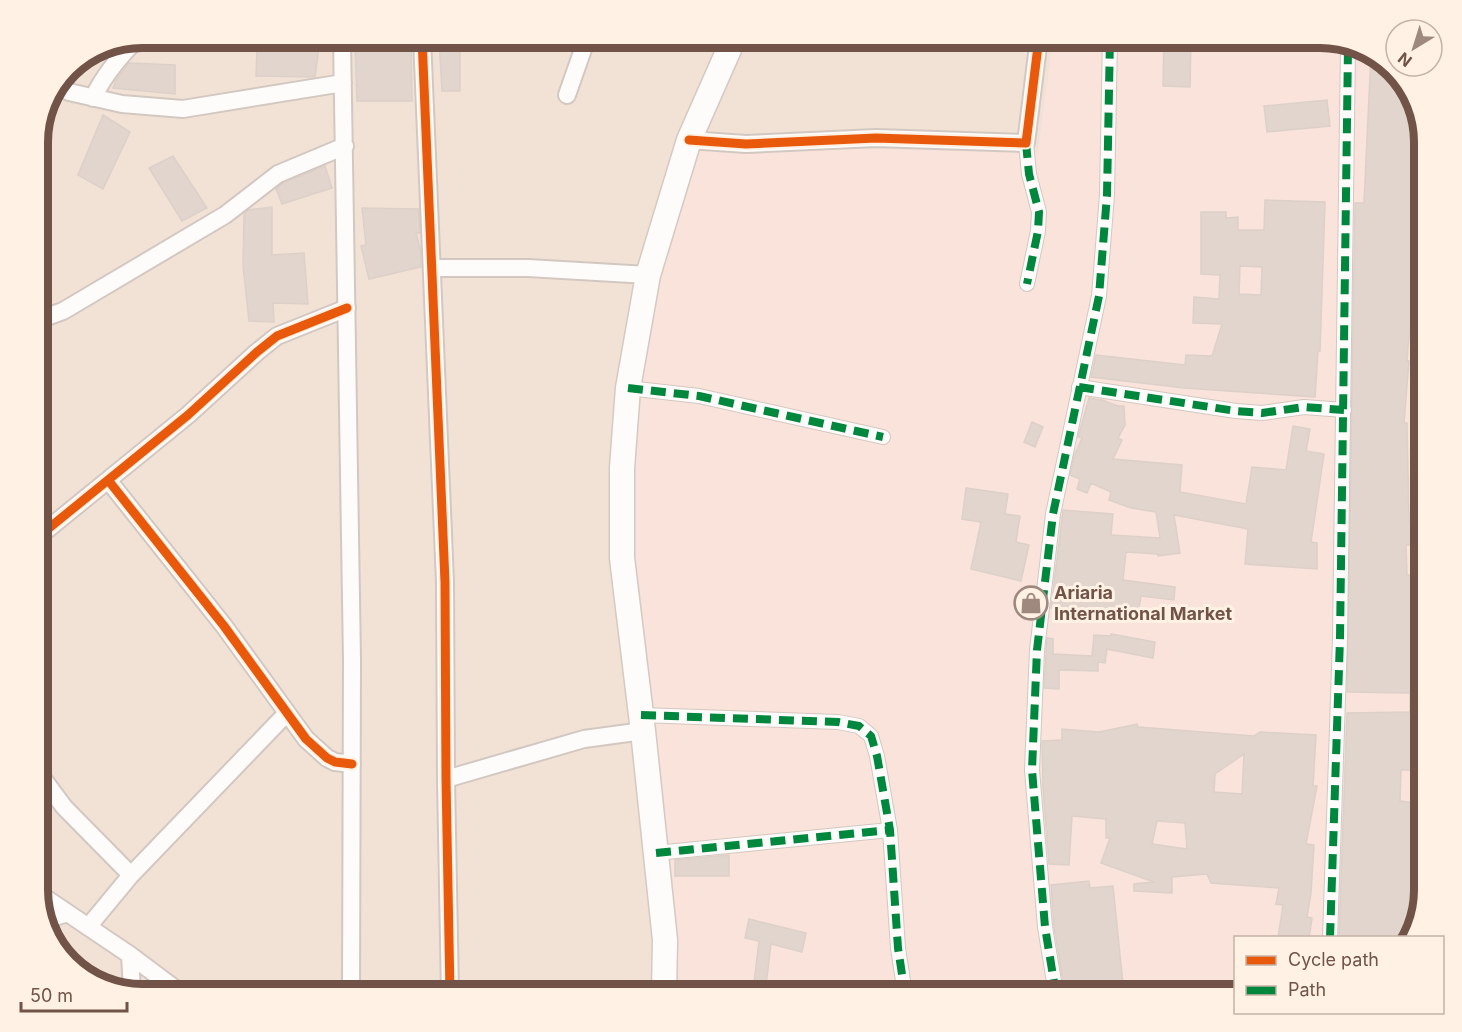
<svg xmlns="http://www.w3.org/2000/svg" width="1462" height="1032" viewBox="0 0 1462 1032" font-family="Inter,sans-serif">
  <rect width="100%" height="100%" fill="#f5ede5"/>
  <path fill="#f1e2d5" d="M142 38H1321L1383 59 1424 141V891L1236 938 1235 994H141L79 973 51 942 38 897V134L48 95 73 64Z"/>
  <path fill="#f9e3db" d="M1053 38H1321L1383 59 1414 95 1424 141V891L1409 937 1236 938 1235 994H681L654 710 623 496 639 326 695 146 1038 152Z"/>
  <path fill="#e1d5cd" stroke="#ddd0c8" stroke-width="1.5" fill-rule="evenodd" d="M439 38H460V91H442Z
    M1164 38H1191L1190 87 1163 86Z
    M411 43 412 101H357L355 45Z
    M319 48 315 77 256 76 257 49Z
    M1371 54 1383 59 1414 95 1424 141V337L1409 336 1407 361H1409L1404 423H1407L1409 522H1424V545H1406L1407 575H1424V628H1418L1419 658H1424V770H1401L1400 801 1424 804V891L1409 938H1339L1347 713 1410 712V693L1347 692 1355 203H1364Z
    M129 63 175 65V94L113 88 116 80Z
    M1327 100 1330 126 1267 132 1264 106Z
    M103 115 130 132 103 189 78 175Z
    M173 156 207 208 182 221 149 168Z
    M325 166 332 188 282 204 276 189 283 183Z
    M1265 200 1325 202 1320 351H1318L1315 397 1184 388 1091 377 1096 355 1185 365 1186 355 1212 356 1222 324 1193 323 1194 297 1219 299 1220 275 1201 274V212H1226V218L1238 217V230H1264ZM1240 266 1262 267 1261 295 1239 294Z
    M272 207V255L304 253 308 304 273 303 274 322 249 321 243 265 244 214 248 210Z
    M362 208 419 209 420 233H416L421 252V267L369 279 361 246 366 245Z
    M1089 398 1102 400 1118 406H1124L1125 425 1118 438 1122 440 1113 459 1182 465 1180 492 1246 504 1252 467 1286 470 1293 426 1310 429 1306 451 1324 454 1311 542 1317 543V569L1245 564 1248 529 1174 515 1180 553 1158 556V554L1126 552 1123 580 1175 587 1174 600 1141 596 1138 613 1113 609 1051 608 1063 510 1113 514 1111 535 1160 538 1156 512 1131 508 1109 500 1111 492 1091 483 1087 493 1077 489 1080 479 1070 475 1074 456 1082 438 1078 437Z
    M1032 422 1043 427 1035 447 1024 442Z
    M966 488 1008 494 1005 514 1020 516 1016 542 1029 545 1021 581 971 569 981 522 962 519Z
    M1111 634 1155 642 1153 658 1107 649 1105 663 1098 662V671L1059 670V689L1044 688 1047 638 1053 639V654L1092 656 1094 635 1111 636Z
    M1137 724 1138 727 1254 736 1260 732 1316 735 1313 786H1317L1306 844 1314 845 1311 893 1307 917 1312 918 1309 938H1278L1283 905 1276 904 1279 888 1211 883 1207 874 1172 877V893L1134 891V884L1154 882 1101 863 1110 838H1106V819L1072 816 1069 865 1049 864 1043 789 1042 741 1062 740V729L1099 732ZM1244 754 1242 794 1214 792 1215 774ZM1157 821 1185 823 1187 849 1152 844Z
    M729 855V876H675V860Z
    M1089 881 1090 888 1113 886 1124 994H1065L1054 926 1051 885Z
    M749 919 806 933 802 952 771 944 766 985 754 983 759 941 745 938Z
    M821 981 859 990 858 994H818Z"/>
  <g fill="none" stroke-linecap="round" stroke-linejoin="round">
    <defs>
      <path id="pedestrian" d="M1026 143 1029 174 1039 212 1038 231 1027 284
        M1079 387 1236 411 1262 413 1304 407 1344 410
        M628 388 699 396 883 437
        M641 715 838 722 859 726 871 736 877 756 890 830 898 948 905 994
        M656 853 890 830
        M1330 938 1340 638 1348 47
        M1056 994 1045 927 1032 770 1037 650 1053 514 1099 296 1107 195 1110 38"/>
      <path id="minor" d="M342 38 352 660 351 994
        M422 38 445 582 446 779 450 994
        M56 85 69 92 122 104 183 109 343 83
        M567 95 587 38
        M93 98C104 75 119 57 137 39
        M689 140 746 144 876 138 1026 143 1039 38
        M432 268H528L648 275
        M38 320 63 311 225 215 278 174 345 146
        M108 480 224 626 306 739 327 758 335 762 352 764
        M38 537 188 415 257 352 277 336 347 308
        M38 772 64 807 131 875
        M446 779 584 739 643 731
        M38 893 130 955 182 994
        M45 920 68 913
        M88 927 131 875 287 713
        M130 955 132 991"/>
      <path id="secondary" d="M664 994 665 940 643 731 622 558V468L628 388 648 275 689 140 734 38"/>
    </defs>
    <use href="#pedestrian" stroke="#d3c8c1" stroke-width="16"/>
    <use href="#minor" stroke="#d3c8c1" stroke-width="20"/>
    <use href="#secondary" stroke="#d5c9c2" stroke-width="27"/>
    <use href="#pedestrian" stroke="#fefcfb" stroke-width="14"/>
    <use href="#minor" stroke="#fefcfb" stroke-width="16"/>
    <use href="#secondary" stroke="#fefcfb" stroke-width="24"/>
    <path stroke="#00873e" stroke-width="8" stroke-dasharray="15 8" stroke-linecap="butt" d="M1026 143 1029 174 1039 212 1038 231 1027 284
      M1079 387 1236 411 1262 413 1304 407 1344 410
      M628 388 699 396 883 437
      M641 715 838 722 859 726 871 736 877 756 890 830 898 948 905 994
      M656 853 890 830
      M1330 938 1340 638 1348 47
      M1056 994 1045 927 1032 770 1037 650 1053 514 1099 296 1107 195 1110 38"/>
    <defs>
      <path id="cycleway" d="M422 38 445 582 446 779 450 994
        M689 140 746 144 876 138 1026 143 1039 38
        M108 480 224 626 306 739 327 758 335 762 352 764
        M38 537 188 415 257 352 277 336 347 308"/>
    </defs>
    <use href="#cycleway" stroke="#fff2e5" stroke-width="13"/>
    <use href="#cycleway" stroke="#e8590c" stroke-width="9"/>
  </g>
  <defs>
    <symbol id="shop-ring" viewBox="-11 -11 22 22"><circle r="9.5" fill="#fff2e5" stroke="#9f897f" stroke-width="1.5"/><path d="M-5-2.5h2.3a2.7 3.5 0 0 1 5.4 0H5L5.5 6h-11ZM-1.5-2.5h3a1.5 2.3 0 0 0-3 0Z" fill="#9f897f"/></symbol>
  </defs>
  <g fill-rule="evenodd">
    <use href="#shop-ring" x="1012" y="584" width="38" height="38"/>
  </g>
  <g text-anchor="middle" stroke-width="6" stroke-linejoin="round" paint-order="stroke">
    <g font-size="18" font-weight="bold" fill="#715348" stroke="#fff2e5" text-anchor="start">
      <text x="1054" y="599">Ariaria<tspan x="1054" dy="21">International Market</tspan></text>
    </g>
  </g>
  <path d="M0 0H1462V1032H0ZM142 48H1320A94 94 0 0 1 1414 142V890A94 94 0 0 1 1320 984H142A94 94 0 0 1 48 890V142A94 94 0 0 1 142 48Z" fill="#fff2e5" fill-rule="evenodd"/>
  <path fill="none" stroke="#715348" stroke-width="8" d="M142 48H1320A94 94 0 0 1 1414 142V890A94 94 0 0 1 1320 984H142A94 94 0 0 1 48 890V142A94 94 0 0 1 142 48Z"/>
  <rect x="1234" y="936" width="210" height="78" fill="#fff2e5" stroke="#c6b2a6" stroke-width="1.5"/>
  <rect x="1246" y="956" width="30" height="9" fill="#e8590c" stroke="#c6b2a6" stroke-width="1.5"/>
  <text x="1288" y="966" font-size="18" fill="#715348">Cycle path</text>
  <rect x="1246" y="986" width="30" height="9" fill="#00873e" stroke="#c6b2a6" stroke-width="1.5"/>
  <text x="1288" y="996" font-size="18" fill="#715348">Path</text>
  <g transform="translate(1414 48) rotate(218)"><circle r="28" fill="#fff2e5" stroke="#c6b2a6" stroke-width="1.5"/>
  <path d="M0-4.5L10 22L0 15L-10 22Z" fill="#9f897f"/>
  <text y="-9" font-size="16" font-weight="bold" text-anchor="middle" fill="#715348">N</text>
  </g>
  <path d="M21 1002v9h106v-9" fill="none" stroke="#715348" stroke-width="3"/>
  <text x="30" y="1002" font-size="18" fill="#715348" stroke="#fff2e5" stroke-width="4.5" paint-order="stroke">50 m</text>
</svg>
